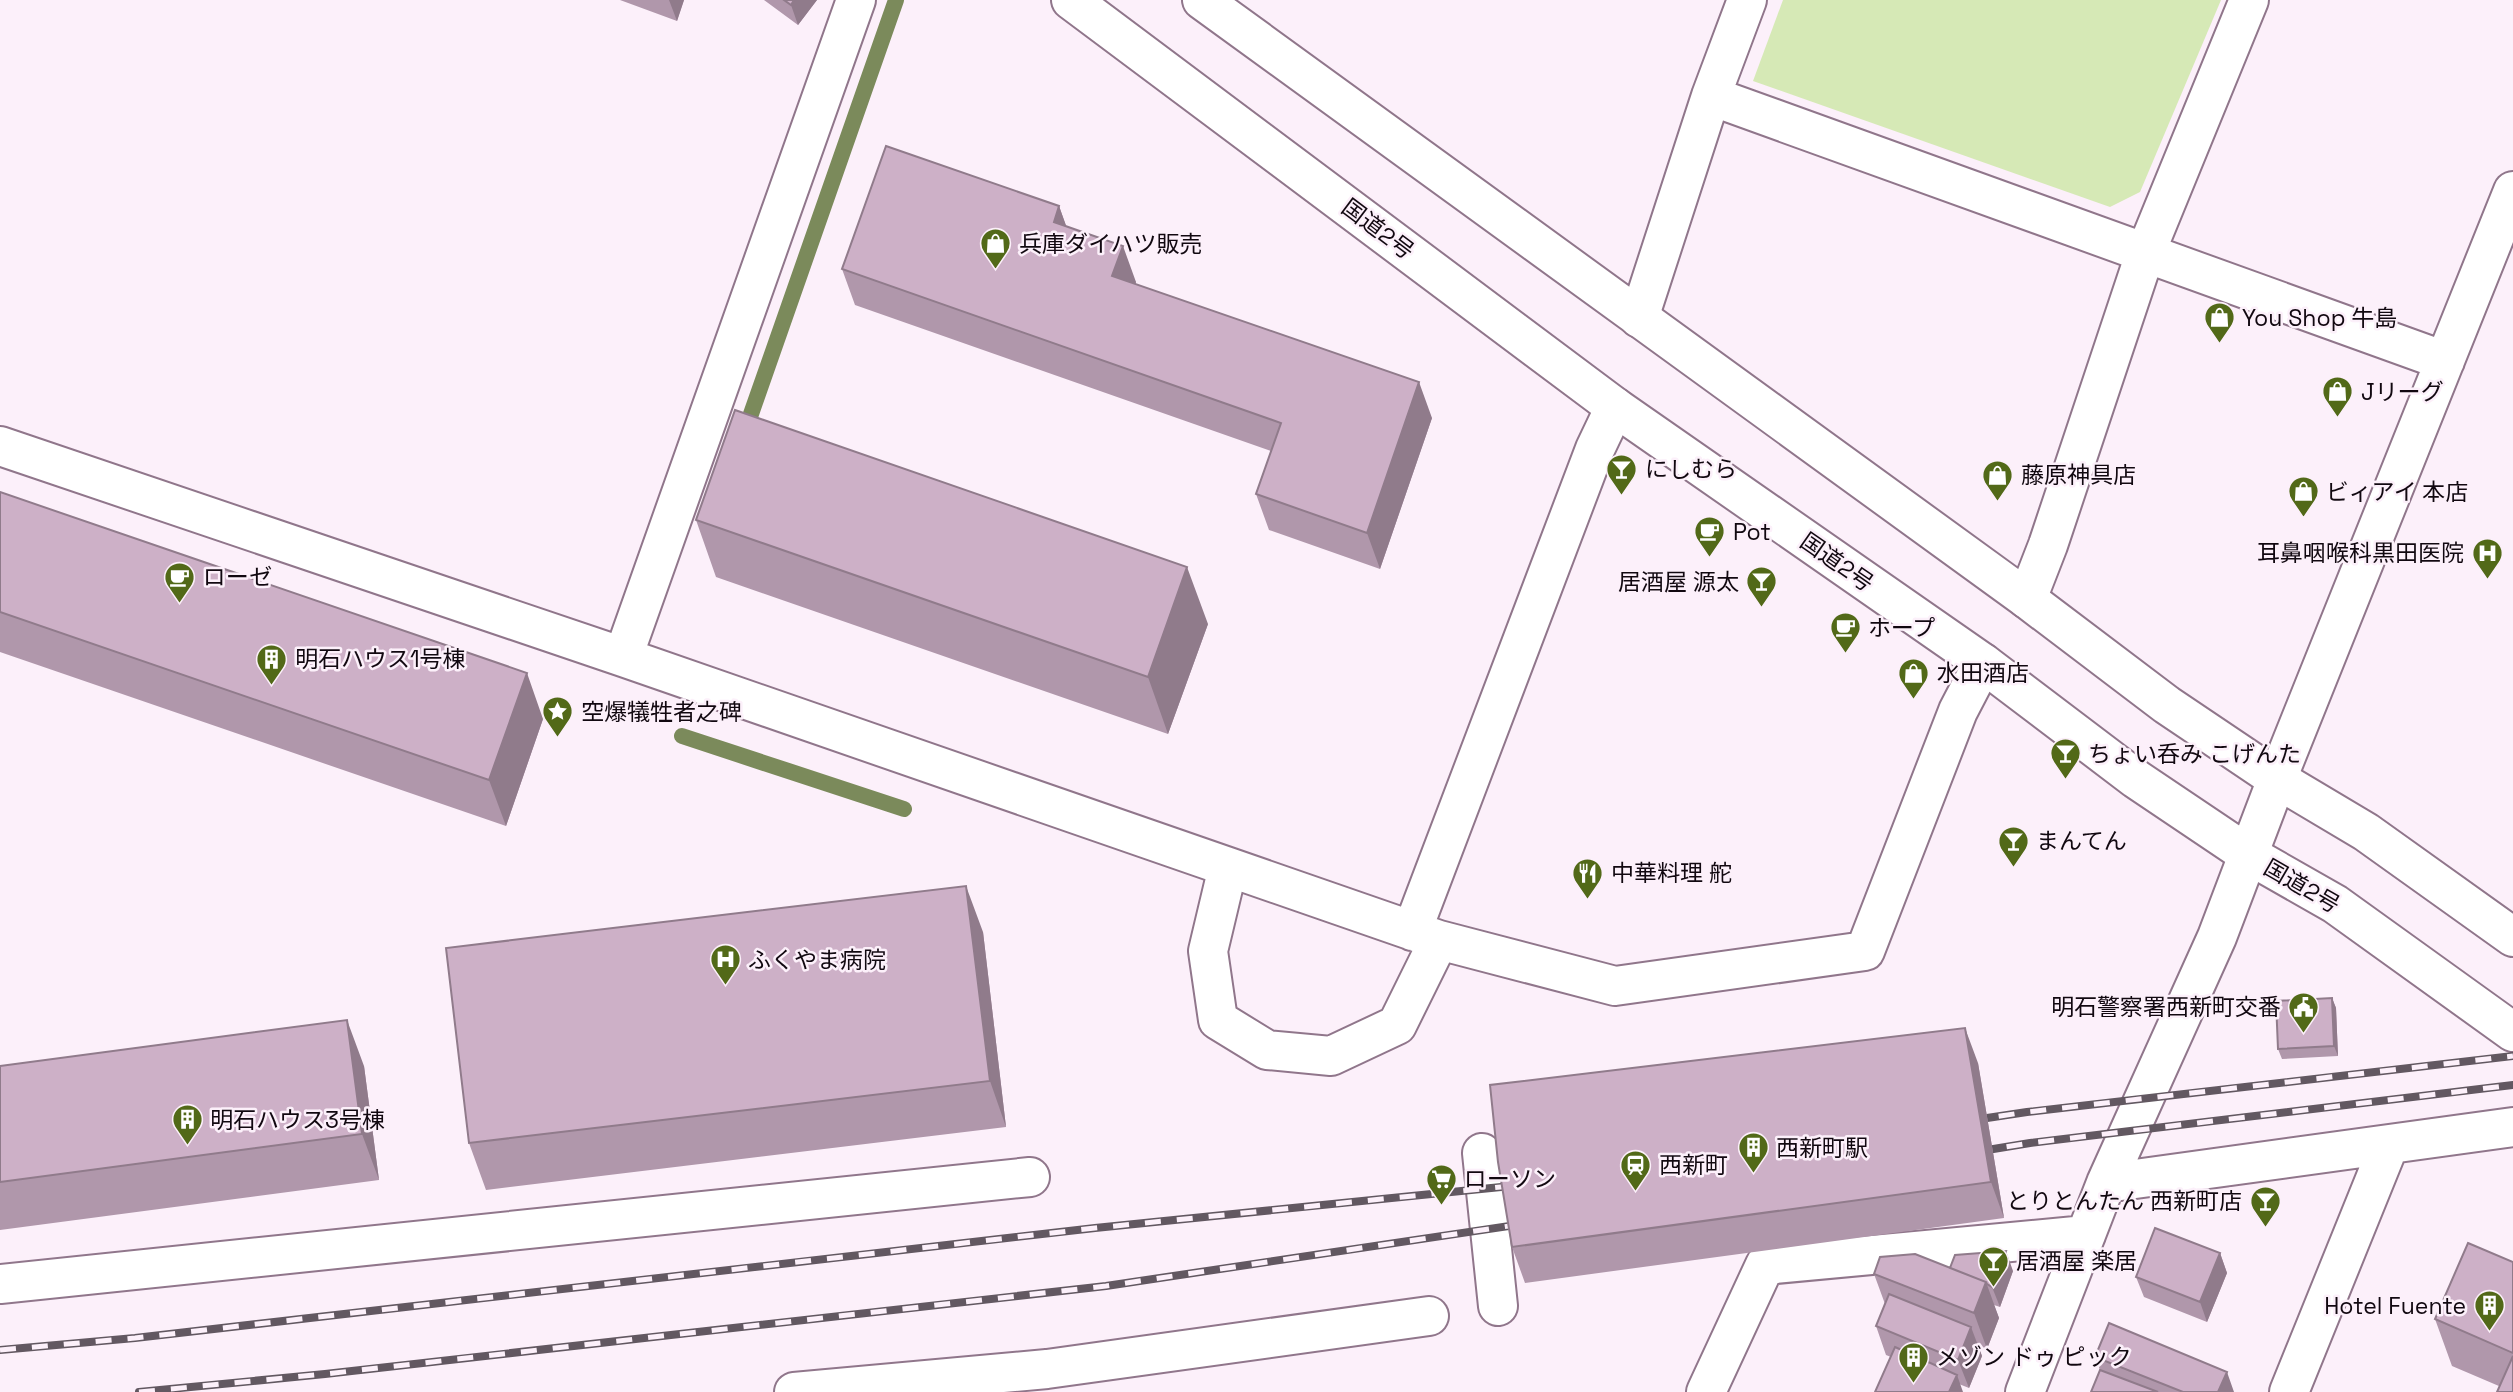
<svg xmlns="http://www.w3.org/2000/svg" width="2513" height="1392" viewBox="0 0 2513 1392" font-family="'Space Grotesk','Noto Sans JP',sans-serif">
  <rect width="100%" height="100%" fill="#fcf0fa"/>
  <path fill="#d6e9b6" d="M1783 0H2221L2140 192 2110 207 1753 81Z"/>
  <g fill="none" stroke-linecap="round" stroke-linejoin="round">
    <path stroke="#7b8a5b" stroke-width="16" d="M744 434 896 0
      M682 736 904 809"/>
    <defs>
      <path id="minor" d="M1711 96 2445 361
        M1639 318 1711 96 1747 0
        M0 446 623 657 1439 940 1615 986 1865 951 1958 711 1983 663
        M2027 599 2048 545 2145 254 2249 0
        M623 657 856 0
        M1228 867 1208 951 1218 1020 1267 1050 1331 1056 1397 1025 1439 940
        M1412 931 1595 449 1615 407
        M1482 1153 1498 1306
        M2106 1183 2513 1127
        M0 1284 1030 1177
        M794 1392 1047 1369 1429 1316
        M1706 1392 1765 1265 2086 1235
        M2025 1392 2106 1183 2217 937 2277 779 2513 191
        M2289 1392 2389 1145"/>
      <path id="highway" d="M1071 0 1615 407 1983 663 2136 779 2249 855 2335 904 2513 1032
        M1202 0 2027 599 2167 705 2277 779 2366 832 2513 937"/>
    </defs>
    <use href="#minor" stroke="#90768b" stroke-width="42"/>
    <use href="#highway" stroke="#90768b" stroke-width="42"/>
    <use href="#minor" stroke="#fff" stroke-width="38"/>
    <use href="#highway" stroke="#fff" stroke-width="38"/>
    <defs>
      <path id="rail" d="M1967 1121 2027 1112 2513 1056
        M1975 1152 2030 1143 2513 1085
        M0 1350 135 1338 1095 1228 1521 1185
        M139 1392 325 1374 1106 1286 1529 1223"/>
    </defs>
    <use href="#rail" stroke="#625861" stroke-width="8"/>
    <use href="#rail" stroke="#fcf0fa" stroke-width="5" stroke-dasharray="16" stroke-linecap="butt"/>
  </g>
  <path fill="#b097ab" d="M620 0H684L677 21Z
    M764 0H817L798 25Z
    M1059 206 1066 226 1136 282 1135 284 1432 418 1380 569 1269 530 1256 494 1271 451 855 305 842 269Z
    M0 492 543 719 506 826 0 652Z
    M696 520 1208 624 1168 734 716 577Z
    M983 932 1006 1127 486 1190 469 1143Z
    M2332 998 2336 1008 2338 1056 2282 1059 2278 1049Z
    M1978 1063 2004 1218 1525 1283 1512 1247Z
    M0 1066H364L379 1180 0 1230Z
    M2220 1253 2227 1273 2207 1322 2144 1297 2136 1277Z
    M2513 1262V1392L2452 1366 2435 1319Z
    M1950 1268 2013 1271 2000 1307 1994 1305 1999 1318 1987 1349 1978 1345 1982 1356 1969 1388 1886 1355 1876 1326 1885 1304 1874 1274Z
    M2095 1357 2234 1392H2091L2100 1370Z"/>
  <path fill="#907b8b" d="M669 0H684L677 21Z
    M794 0H817L798 25 791 5Z
    M1059 206 1072 242 1054 222Z
    M1123 246 1136 282 1125 312 1112 276Z
    M1419 382 1432 418 1380 569 1367 533Z
    M1187 567 1208 624 1168 734 1148 677Z
    M527 673 543 719 506 826 489 780Z
    M966 886 983 932 1006 1127 990 1081Z
    M2332 998 2336 1008 2338 1056 2334 1046Z
    M347 1020 364 1066 379 1180 362 1134Z
    M1965 1028 1978 1063 2004 1218 1991 1182Z
    M2006 1251 2013 1271 2000 1307 1992 1287Z
    M2220 1253 2227 1273 2207 1322 2200 1302Z
    M1986 1282 1999 1318 1987 1349 1974 1313Z
    M1971 1327 1982 1356 1969 1388 1958 1360Z
    M2227 1372 2234 1392H2218Z
    M1957 1375 1963 1392H1949Z"/>
  <path fill="#cdb0c7" stroke="#907b8b" stroke-width="2" d="M784 0H794L791 5Z
    M886 146 1059 206 1054 222 1123 246 1112 276 1419 382 1367 533 1256 494 1281 423 842 269Z
    M735 410 1187 567 1148 677 696 520Z
    M0 492 527 673 489 780 0 612Z
    M966 886 990 1081 469 1143 446 948Z
    M2332 998 2334 1046 2278 1049 2276 1001Z
    M347 1020 362 1134 0 1182V1066Z
    M1965 1028 1991 1182 1512 1247 1498 1162 1490 1085Z
    M2155 1228 2220 1253 2200 1302 2136 1277Z
    M2468 1243 2513 1262V1353L2435 1319Z
    M2006 1251 1992 1287 1987 1284 1986 1282 1950 1268 1955 1255Z
    M1915 1254 1986 1282 1974 1313 1874 1274 1880 1257Z
    M1889 1294 1971 1327 1958 1360 1876 1326Z
    M2109 1323 2227 1372 2218 1392H2183L2095 1357Z
    M1895 1347 1957 1375 1949 1392H1875Z
    M2513 1356V1392H2497Z
    M2100 1370 2158 1392H2091Z"/>
  <defs>
    <symbol id="shop-pin" viewBox="-11 -11 22 30"><path d="M0 17L-7.5 6A9.5 9.5 0 1 1 7.5 6Z" fill="#526918" stroke="#fcf0fa"/><path d="M-5-2.5h2.3a2.7 3.5 0 0 1 5.4 0H5L5.5 6h-11ZM-1.5-2.5h3a1.5 2.3 0 0 0-3 0Z" fill="#fff"/></symbol>
    <symbol id="bar-pin" viewBox="-11 -11 22 30"><path d="M0 17L-7.5 6A9.5 9.5 0 1 1 7.5 6Z" fill="#526918" stroke="#fcf0fa"/><path d="M-6-5H6L.8 .8V4.5H3.5V6h-7V4.5H-.8V.8Z" fill="#fff"/></symbol>
    <symbol id="cafe-pin" viewBox="-11 -11 22 30"><path d="M0 17L-7.5 6A9.5 9.5 0 1 1 7.5 6Z" fill="#526918" stroke="#fcf0fa"/><path d="M-5.5-4.5H6V0H3Q3 3.5 0 3.5H-2.5Q-5.5 3.5-5.5 0ZM3-3.2v2h1.7v-2ZM-6 4.5H4V6H-6Z" fill="#fff"/></symbol>
    <symbol id="hospital-pin" viewBox="-11 -11 22 30"><path d="M0 17L-7.5 6A9.5 9.5 0 1 1 7.5 6Z" fill="#526918" stroke="#fcf0fa"/><path d="M-5-5h3v3.5h4V-5h3V5h-3V1.5h-4V5h-3Z" fill="#fff"/></symbol>
    <symbol id="building-pin" viewBox="-11 -11 22 30"><path d="M0 17L-7.5 6A9.5 9.5 0 1 1 7.5 6Z" fill="#526918" stroke="#fcf0fa"/><path d="M-4-6H4V6H1V3H-1V6H-4ZM-2.5-4.3h1.7v1.8h-1.7ZM.8-4.3h1.7v1.8H.8ZM-2.5-1h1.7V.8h-1.7ZM.8-1h1.7V.8H.8Z" fill="#fff"/></symbol>
    <symbol id="sight-pin" viewBox="-11 -11 22 30"><path d="M0 17L-7.5 6A9.5 9.5 0 1 1 7.5 6Z" fill="#526918" stroke="#fcf0fa"/><path d="M0-6L1.8-2.2L6-1.7L2.9 1.2L3.7 5.4L0 3.3L-3.7 5.4L-2.9 1.2L-6-1.7L-1.8-2.2Z" fill="#fff"/></symbol>
    <symbol id="restaurant-pin" viewBox="-11 -11 22 30"><path d="M0 17L-7.5 6A9.5 9.5 0 1 1 7.5 6Z" fill="#526918" stroke="#fcf0fa"/><path d="M-5-6h1v4h1v-4h1v4h1v-4h1v5L-1.5 .5V6h-2V.5L-5-1ZM5-6V6H3V1.5H1.5Q1.5-4 5-6Z" fill="#fff"/></symbol>
    <symbol id="civic-pin" viewBox="-11 -11 22 30"><path d="M0 17L-7.5 6A9.5 9.5 0 1 1 7.5 6Z" fill="#526918" stroke="#fcf0fa"/><path d="M-.6-6.5H3V-4.5H.6V-3L4-1V1h2V6H-6V1h2V-1L-.6-3ZM-1.2 2.5V6h2.4V2.5Z" fill="#fff"/></symbol>
    <symbol id="station-pin" viewBox="-11 -11 22 30"><path d="M0 17L-7.5 6A9.5 9.5 0 1 1 7.5 6Z" fill="#526918" stroke="#fcf0fa"/><path d="M-3-6H3Q5-6 5-4V2Q5 4 3 4L4.5 6H3L1.5 4h-3L-3 6H-4.5L-3 4Q-5 4-5 2V-4Q-5-6-3-6ZM-3.5-4v3h7v-3ZM-3.5 1v1.5H-2V1ZM2 1v1.5H3.5V1Z" fill="#fff"/></symbol>
    <symbol id="supermarket-pin" viewBox="-11 -11 22 30"><path d="M0 17L-7.5 6A9.5 9.5 0 1 1 7.5 6Z" fill="#526918" stroke="#fcf0fa"/><path d="M-6-5.5h2.5l.6 2H6L4.5 2H-2.5L-4.4-4H-6ZM-1.5 3.2a1.3 1.3 0 1 0 .1 0ZM3 3.2a1.3 1.3 0 1 0 .1 0Z" fill="#fff"/></symbol>
  </defs>
  <g fill-rule="evenodd">
    <use href="#shop-pin" x="978" y="226" width="35" height="47"/>
    <use href="#shop-pin" x="2202" y="300" width="35" height="47"/>
    <use href="#shop-pin" x="2320" y="374" width="35" height="47"/>
    <use href="#bar-pin" x="1604" y="452" width="35" height="47"/>
    <use href="#shop-pin" x="1980" y="458" width="35" height="47"/>
    <use href="#shop-pin" x="2286" y="474" width="35" height="47"/>
    <use href="#cafe-pin" x="1692" y="514" width="35" height="47"/>
    <use href="#hospital-pin" x="2470" y="536" width="35" height="47"/>
    <use href="#cafe-pin" x="162" y="560" width="35" height="47"/>
    <use href="#bar-pin" x="1744" y="564" width="35" height="47"/>
    <use href="#cafe-pin" x="1828" y="610" width="35" height="47"/>
    <use href="#building-pin" x="254" y="642" width="35" height="47"/>
    <use href="#shop-pin" x="1896" y="656" width="35" height="47"/>
    <use href="#sight-pin" x="540" y="694" width="35" height="47"/>
    <use href="#bar-pin" x="2048" y="736" width="35" height="47"/>
    <use href="#bar-pin" x="1996" y="824" width="35" height="47"/>
    <use href="#restaurant-pin" x="1570" y="856" width="35" height="47"/>
    <use href="#hospital-pin" x="708" y="942" width="35" height="47"/>
    <use href="#civic-pin" x="2286" y="990" width="35" height="47"/>
    <use href="#building-pin" x="170" y="1102" width="35" height="47"/>
    <use href="#building-pin" x="1736" y="1130" width="35" height="47"/>
    <use href="#station-pin" x="1618" y="1148" width="35" height="47"/>
    <use href="#supermarket-pin" x="1424" y="1162" width="35" height="47"/>
    <use href="#bar-pin" x="2248" y="1184" width="35" height="47"/>
    <use href="#bar-pin" x="1976" y="1244" width="35" height="47"/>
    <use href="#building-pin" x="2472" y="1288" width="35" height="47"/>
    <use href="#building-pin" x="1896" y="1340" width="35" height="47"/>
  </g>
  <g text-anchor="middle" stroke-width="5" stroke-linejoin="round" paint-order="stroke">
    <g font-size="23" fill="#110810" stroke="#fcf0fa">
      <text transform="translate(1378 229) rotate(37)" y="8">国道2号</text>
      <text transform="translate(1837 562) rotate(35)" y="8">国道2号</text>
      <text transform="translate(2302 886) rotate(30)" y="8">国道2号</text>
    </g>
    <g font-size="23" fill="#110810" stroke="#fcf0fa" text-anchor="start">
      <text x="1019" y="252">兵庫ダイハツ販売</text>
      <text x="2242" y="326">You Shop 牛島</text>
      <text x="2361" y="400">Jリーグ</text>
      <text x="1645" y="477">にしむら</text>
      <text x="2021" y="483">藤原神具店</text>
      <text x="2326" y="500">ビィアイ 本店</text>
      <text x="1733" y="540">Pot</text>
      <text x="2464" y="561" text-anchor="end">耳鼻咽喉科黒田医院</text>
      <text x="203" y="585">ローゼ</text>
      <text x="1739" y="590" text-anchor="end">居酒屋 源太</text>
      <text x="1868" y="636">ホープ</text>
      <text x="295" y="667">明石ハウス1号棟</text>
      <text x="1937" y="681">水田酒店</text>
      <text x="581" y="720">空爆犠牲者之碑</text>
      <text x="2088" y="762">ちょい呑み こげんた</text>
      <text x="2036" y="849">まんてん</text>
      <text x="1611" y="881">中華料理 舵</text>
      <text x="748" y="968">ふくやま病院</text>
      <text x="2281" y="1015" text-anchor="end">明石警察署西新町交番</text>
      <text x="210" y="1128">明石ハウス3号棟</text>
      <text x="1776" y="1156">西新町駅</text>
      <text x="1659" y="1173">西新町</text>
      <text x="1464" y="1187">ローソン</text>
      <text x="2242" y="1209" text-anchor="end">とりとんたん 西新町店</text>
      <text x="2016" y="1269">居酒屋 楽居</text>
      <text x="2466" y="1314" text-anchor="end">Hotel Fuente</text>
      <text x="1936" y="1365">メゾン ドゥ ピック</text>
    </g>
  </g>
</svg>
